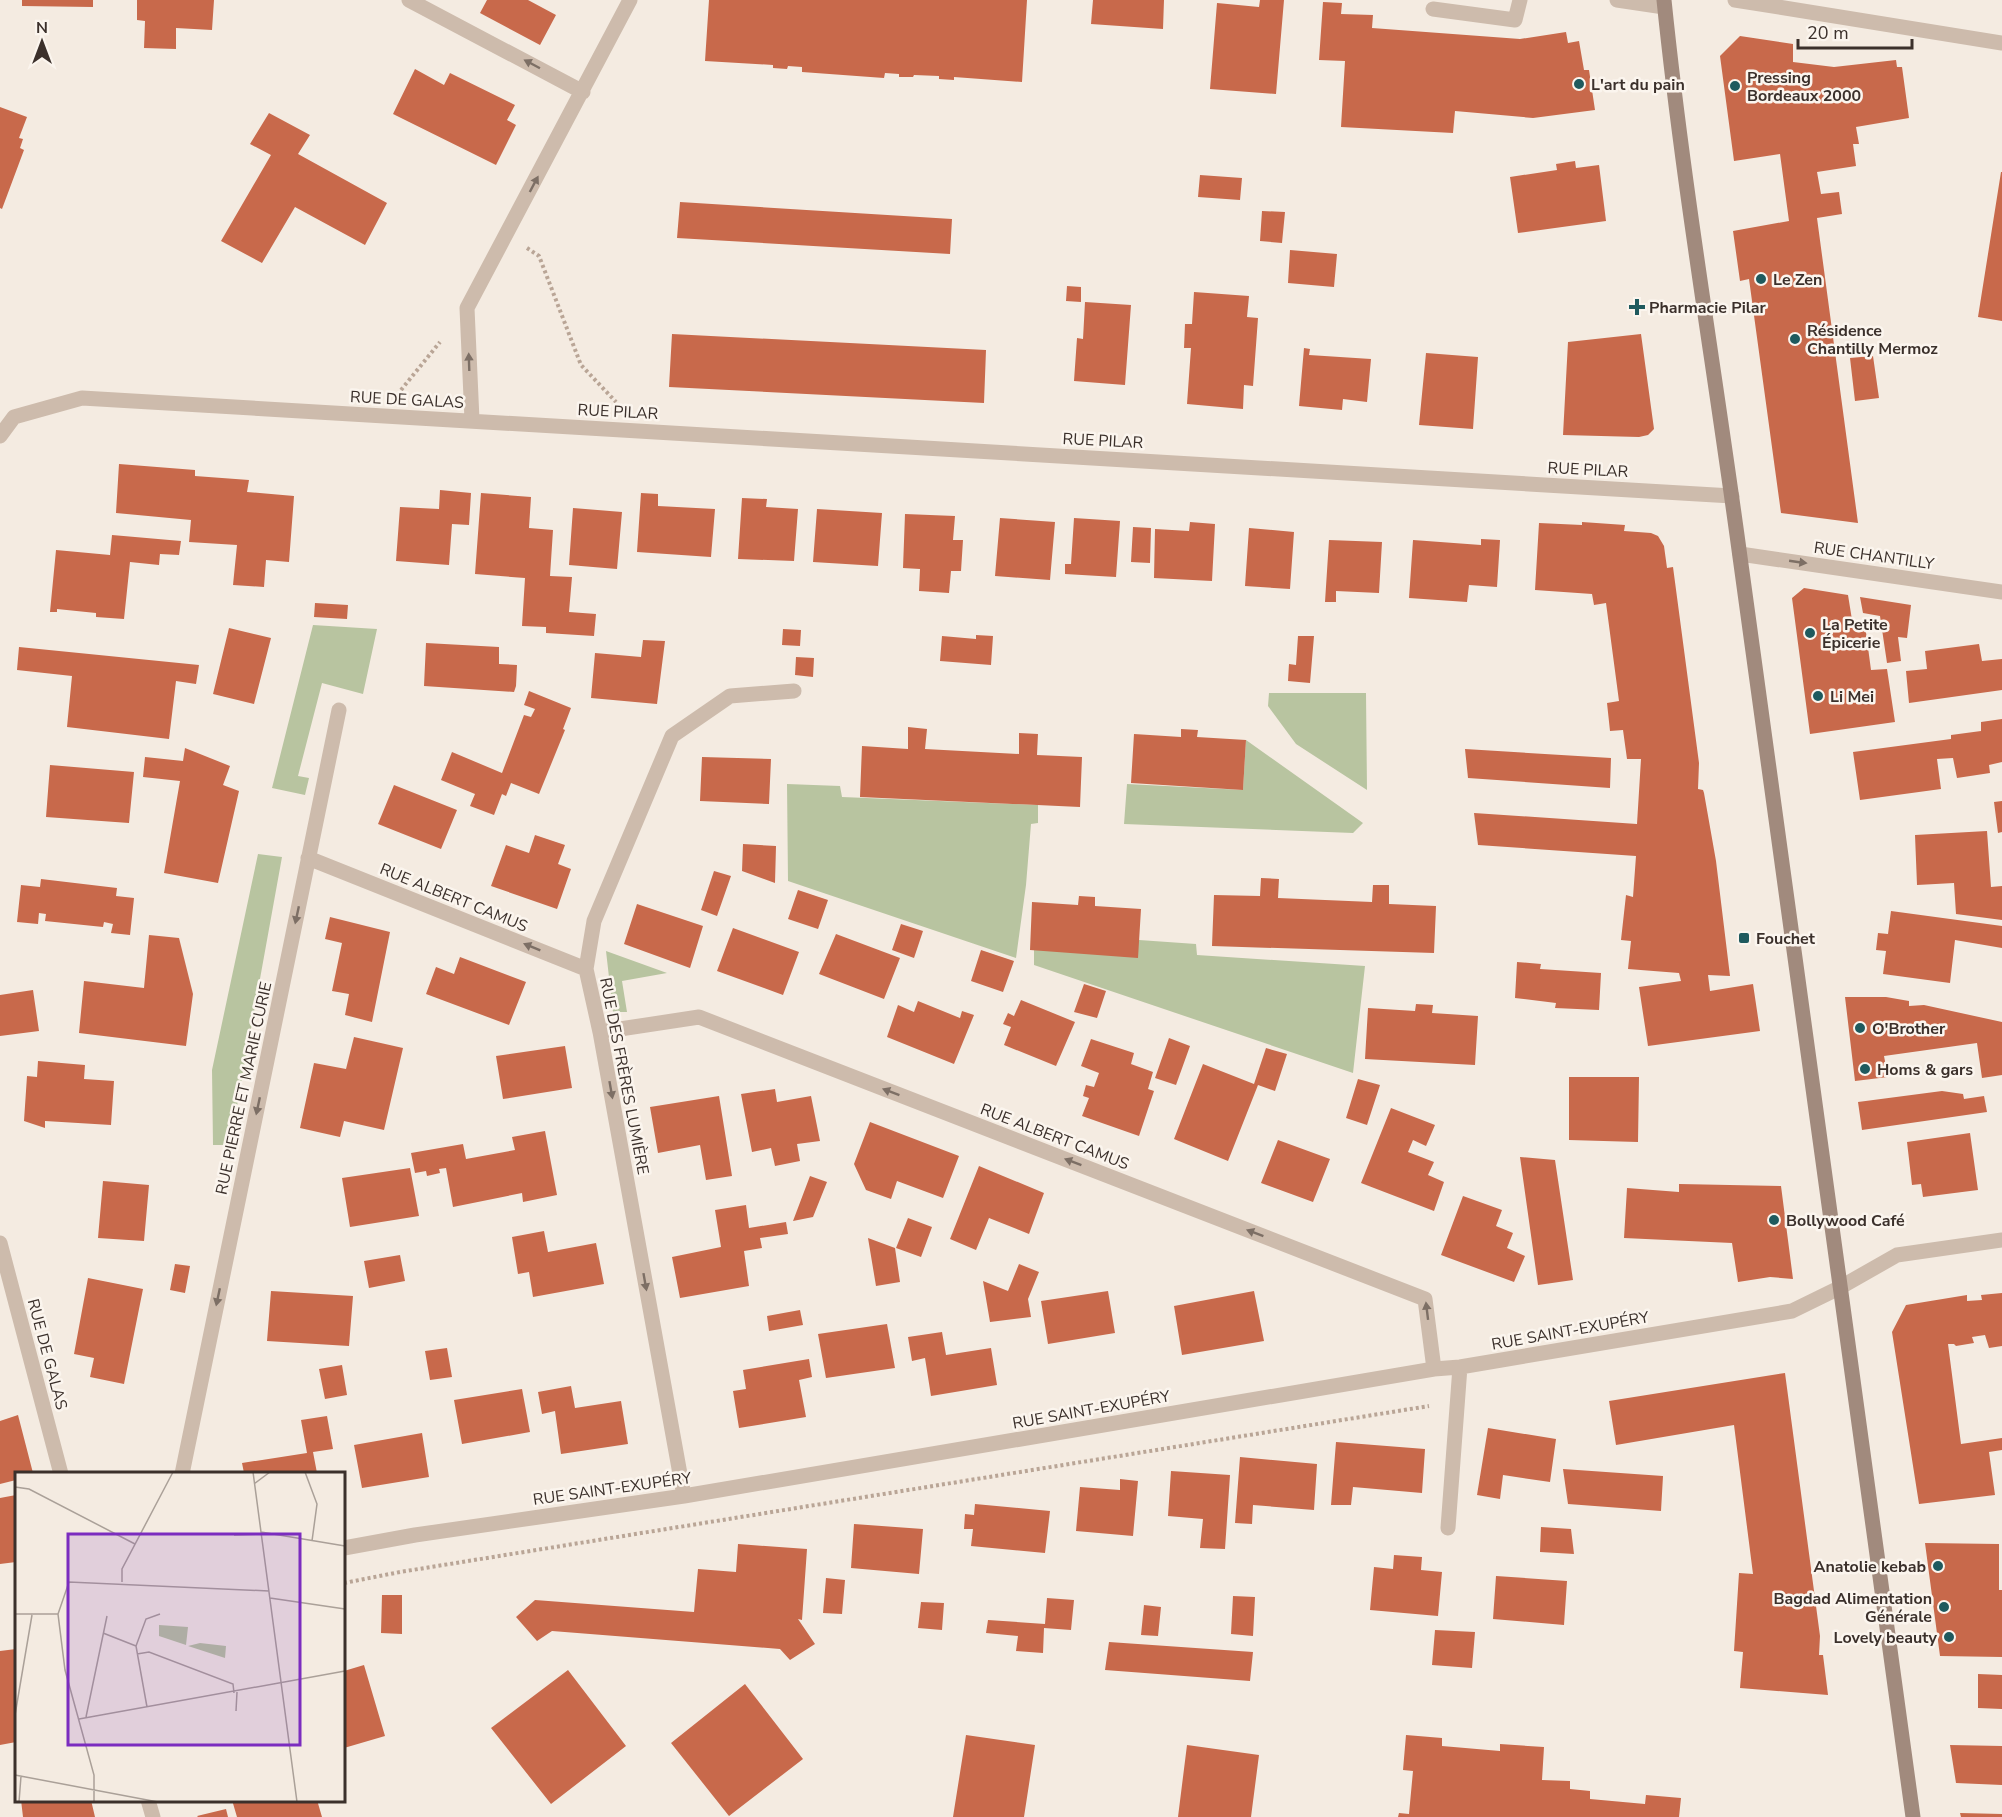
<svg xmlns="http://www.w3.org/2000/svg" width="2002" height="1817" viewBox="0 0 2002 1817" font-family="'Nunito Sans',sans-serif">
  <rect width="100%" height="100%" fill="#f4ebe1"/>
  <path fill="#b8c4a0" d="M313 625 377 629 363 694 322 683 298 776 309 778 305 795 272 788Z
    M1269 693H1366L1367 790 1296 744 1268 706Z
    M1246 740 1363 823 1353 833 1124 824 1127 784 1243 790Z
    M787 784 840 786 842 797 1038 805V823L1031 824 1026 885 1016 958 788 881Z
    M258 854 282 857 230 1145H213L212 1070Z
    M1139 940 1196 944 1197 955 1365 966 1353 1073 1034 965V950Z
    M606 951 667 973 622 981 627 1012H613Z"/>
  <path fill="#c8694b" d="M22 0H93V7L22 6Z
    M137 0H214L212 30 176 28V49L144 48 145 21 137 20Z
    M487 0H528L556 15 540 45 480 13Z
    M709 0H1027L1022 82 954 77V80L939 79V76L914 75 913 77H899V74L885 73 884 78 802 72V67L788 66 787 69 773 68V65L705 61Z
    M1093 0H1164L1163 29 1091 24Z
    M1260 0H1284L1276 94 1210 89 1217 3 1259 7Z
    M1323 2 1342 3 1341 14 1373 15 1372 28 1520 39 1566 32 1568 43 1579 41 1584 70H1589L1595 110 1533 118 1455 111 1453 133 1341 127 1345 61 1319 60Z
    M1740 36 1793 44V62L1834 67 1896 60 1897 67H1902L1909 118 1856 127 1859 144H1853L1856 166 1817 172 1821 194 1839 192 1842 214 1817 218 1858 523 1781 513 1749 279 1740 281 1733 231 1789 221 1780 154 1734 161 1720 56Z
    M415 69 444 85 450 73 515 105 507 120 516 125 496 165 393 114Z
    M0 107 27 117 19 138 23 139 20 148 24 150 2 209 0 208Z
    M269 113 310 135 298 154 387 203 365 245 295 207 262 263 221 241 271 155 250 144Z
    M1575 161 1576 168 1599 165 1606 221 1518 233 1510 177 1557 170 1556 164Z
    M2001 172H2002V321L1978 317Z
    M1200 175 1242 178 1240 200 1198 197Z
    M680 202 952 219 950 254 677 238Z
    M1262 211 1285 212 1282 243 1260 241Z
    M1290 250 1337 254 1334 287 1288 283Z
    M1067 286 1081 287V302L1066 301Z
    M1194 292 1249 296 1247 317 1258 318 1253 386 1244 385 1243 409 1187 404 1191 348H1184L1185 324H1192Z
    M1085 302 1131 305 1125 385 1074 381 1077 338 1083 339Z
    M672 334 986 350 984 403 669 387Z
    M1641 334 1654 429 1648 435 1639 437 1563 435 1568 342Z
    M1304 348 1310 349 1309 355 1371 359 1367 402 1343 399 1342 410 1299 406Z
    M1426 353 1478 357 1473 429 1419 425Z
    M1873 356 1879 398 1855 401 1850 358Z
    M119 464 195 470V476L249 480 247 492 294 496 289 562 266 560 264 587 233 585 237 545 189 542 191 520 116 513Z
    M440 490 471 493 469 525 452 524 449 565 396 561 400 507 439 509Z
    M481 493 531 497 529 528 553 530 550 576 572 577 569 612 596 614 594 636 546 633V627L522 626 525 578 475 574Z
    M641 493 658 494V506L715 509 711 557 637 552Z
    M742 498 767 499 766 507 798 509 794 561 738 559Z
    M573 508 622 512 617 569 569 565Z
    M817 509 882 513 878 566 813 562Z
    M905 514 955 516 953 540H963L961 571H951L949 593 919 591 920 569 903 568Z
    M1000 518 1055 522 1050 580 995 576Z
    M1074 518 1120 521 1116 577 1065 574V564H1071Z
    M1190 522 1215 524 1212 581 1154 578 1155 529 1189 531Z
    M1582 522 1625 525 1624 531 1651 533 1658 536 1664 546 1667 568 1673 567 1699 763 1698 789 1703 790 1704 793 1716 861 1730 976 1708 975 1710 991 1753 984 1760 1031 1648 1046 1639 987 1681 981 1679 973 1628 969 1631 941 1621 940 1626 895 1633 897 1636 856 1478 845 1474 813 1637 824 1641 759H1627L1623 730 1610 731 1607 703 1619 701 1606 603 1594 605 1592 594 1535 590 1539 523 1582 525Z
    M1133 527 1151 528 1150 563 1131 562Z
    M1249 528 1294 532 1290 589 1245 586Z
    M112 535 181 541 179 555 160 554 159 565 130 562 124 619 96 617V613L57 609V612H50L56 550 110 555Z
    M1481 539 1500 540 1497 587 1469 585 1467 602 1409 598 1413 540 1481 545Z
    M1329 540 1382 542 1379 593 1336 591V602H1325Z
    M1804 588 1848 595 1853 626 1865 625 1871 670 1887 669 1895 722 1810 734 1792 598Z
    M1860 597 1911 605 1907 638 1898 637 1901 661 1887 663 1880 616 1863 613Z
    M315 603 348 605 347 619 314 617Z
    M229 628 271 638 254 704 213 694Z
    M783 629 801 630 800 646 782 645Z
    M976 635 993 636 991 665 940 661 942 636 976 639Z
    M1298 636H1314L1310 683 1288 681 1289 664 1296 665Z
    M643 640 665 641 657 704 591 698 595 653 641 657Z
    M426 643 499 647V664L517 665 516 686 514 692 424 686Z
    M1979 644 1982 661 2002 659V690L1909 703 1906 671 1927 669 1925 651Z
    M19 647 199 665 196 684 176 681 169 739 67 727 72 676 17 670Z
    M796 657 814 658 813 677 795 675Z
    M529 691 571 708 563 729 565 730 539 794 511 783 506 796 502 794 494 815 470 806 475 794 441 780 452 752 502 773 524 715 531 717 535 709 524 705Z
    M2002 719V762L1989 765 1990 773 1957 778 1953 758 1937 759 1941 789 1860 800 1853 752 1951 739V735L1981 731V722Z
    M908 727 927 729 925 749 1019 754V733L1038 734 1037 755 1082 757 1080 807 860 797 862 746 908 749Z
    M1181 729 1198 730 1197 737 1246 740 1243 790 1131 783 1134 734 1181 737Z
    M185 748 230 766 223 785 239 791 218 883 164 873 180 781 143 777 145 757 183 761Z
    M1465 749 1611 758 1610 788 1468 778Z
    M702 757 771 759 769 804 700 801Z
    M50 765 134 772 129 823 46 817Z
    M394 785 457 810 441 849 378 824Z
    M2002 801V832L1998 833 1994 802Z
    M1987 831 1991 887 2002 886V920L1956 914 1954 883 1917 885 1915 835Z
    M535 835 565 845 558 864 571 869 557 909 491 886 506 845 529 853Z
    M743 844 776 846 775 883 742 871Z
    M714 871 731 876 717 916 701 910Z
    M1261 878 1279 879 1278 898 1372 902 1373 885H1389V904L1436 906 1434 953 1212 946 1214 895 1260 896Z
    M41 879 117 888 116 896 134 898 130 935 111 933 113 924 104 922 103 927 45 921 46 914 39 913 38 924 17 922 21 885 40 887Z
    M798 890 828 900 818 929 788 919Z
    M1079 896 1095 897V906L1141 909 1138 958 1030 950 1032 902 1078 905Z
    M637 904 703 926 690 968 624 944Z
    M1891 911 2002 926V948L1955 940 1950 983 1883 974 1886 951 1876 950 1878 933 1888 934Z
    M330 917 390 932 372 1022 345 1015 349 994 332 991 342 943 325 939Z
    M901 924 923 931 914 958 892 950Z
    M733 928 799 952 783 995 717 971Z
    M836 934 900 958 884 999 819 974Z
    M149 935 179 938 193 994 186 1046 79 1033 84 981 144 988Z
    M981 950 1014 961 1003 992 971 981Z
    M460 957 526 982 509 1025 426 994 436 967 454 974Z
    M1517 962 1541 964 1540 969 1601 973 1599 1010 1555 1008 1556 1003 1515 998Z
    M1084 984 1106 991 1097 1018 1074 1012Z
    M33 990 39 1031 0 1036V995Z
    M1845 997H1886L1909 1001V1006L1924 1005 2002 1022V1075L1982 1078 1977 1043 1884 1056 1888 1077 1855 1081Z
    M1021 1000 1075 1022 1056 1066 1004 1045 1011 1027 1003 1024 1008 1013 1014 1016Z
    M918 1001 960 1018 962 1011 974 1015 954 1064 887 1037 898 1005 914 1012Z
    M1416 1004 1433 1005 1432 1013 1478 1016 1475 1065 1365 1059 1368 1008 1415 1011Z
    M354 1037 403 1048 384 1130 344 1121 340 1137 300 1128 314 1063 346 1069Z
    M1169 1038 1190 1046 1176 1085 1155 1078Z
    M1091 1039 1134 1053 1131 1064 1153 1072 1148 1089 1154 1091 1139 1136 1082 1116 1089 1098 1083 1096 1086 1085 1094 1087 1099 1073 1081 1066Z
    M565 1046 572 1088 503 1099 496 1056Z
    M1266 1048 1287 1054 1275 1091 1258 1085 1228 1161 1174 1139 1203 1064 1254 1084Z
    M38 1061 85 1065 84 1079 114 1081 111 1125 45 1121V1128L24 1121 27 1076 37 1077Z
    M1569 1077H1639L1638 1142 1569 1140Z
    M1358 1079 1380 1085 1367 1125 1346 1118Z
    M775 1089 777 1102 811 1096 820 1141 797 1144 800 1161 775 1166 771 1148 752 1152 741 1094Z
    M1942 1091 1963 1094 1964 1099 1984 1096 1987 1112 1862 1130 1858 1102Z
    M719 1096 732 1176 706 1180 700 1145 658 1153 650 1107Z
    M1391 1108 1435 1125 1426 1146 1413 1140 1408 1152 1434 1162 1428 1175 1444 1182 1434 1211 1361 1183Z
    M870 1122 959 1156 943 1198 897 1181 891 1199 866 1190 854 1164Z
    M545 1131 557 1195 523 1202 522 1193 453 1207 446 1168 439 1169 440 1173 427 1176 426 1171 415 1173 411 1153 463 1144 466 1159 515 1150 512 1137Z
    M1970 1133 1978 1190 1923 1197 1921 1184 1912 1185 1907 1142Z
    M1278 1140 1330 1159 1313 1202 1261 1183Z
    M1520 1157 1555 1160 1573 1280 1538 1285Z
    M979 1166 1044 1193 1029 1234 989 1218 976 1250 950 1239Z
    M410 1168 419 1216 350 1227 342 1178Z
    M810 1176 827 1182 813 1217 793 1221Z
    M103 1181 149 1185 144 1241 98 1238Z
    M1679 1184 1781 1186 1793 1279 1770 1277 1738 1282 1732 1243 1624 1238 1627 1188 1679 1192Z
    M1463 1196 1502 1210 1496 1226 1513 1233 1507 1248 1525 1256 1514 1282 1441 1255Z
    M746 1205 749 1228 786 1222 788 1234 760 1238 762 1248 744 1251 749 1286 680 1298 672 1257 721 1247 715 1210Z
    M908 1218 932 1227 921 1257 896 1248Z
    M544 1231 548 1252 596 1243 604 1284 533 1297 529 1272 518 1274 512 1237Z
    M868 1238 895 1248 900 1282 876 1286Z
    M400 1255 405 1281 369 1288 364 1261Z
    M175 1264 190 1266 185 1293 170 1290Z
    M1019 1264 1039 1272 1028 1299 1031 1317 990 1322 983 1281 1008 1291Z
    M88 1278 143 1289 124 1384 90 1377 94 1358 74 1354Z
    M271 1291 353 1296 349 1346 267 1341Z
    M1108 1291 1115 1333 1048 1344 1041 1301Z
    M1254 1291 1264 1341 1182 1355 1174 1306Z
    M2002 1293V1346L1989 1348 1985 1335 1972 1337 1974 1343 1956 1346 1954 1344H1948L1961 1444 2002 1438V1450L1989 1452 1995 1495 1919 1504 1892 1332 1906 1305 1967 1295V1301L1982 1300 1981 1295Z
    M800 1310 803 1325 769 1331 767 1316Z
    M887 1324 895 1368 826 1378 818 1334Z
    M942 1332 946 1355 991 1348 997 1385 931 1396 925 1358 912 1361 908 1337Z
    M447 1348 452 1377 430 1380 425 1351Z
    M809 1359 812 1377 799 1380 806 1417 739 1428 733 1391 746 1389 743 1370Z
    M342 1365 347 1395 325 1399 319 1369Z
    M1785 1373 1820 1636 1819 1655H1823L1828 1695 1740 1688 1743 1652 1734 1651 1739 1573 1753 1574 1734 1425 1616 1445 1609 1401Z
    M571 1386 575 1408 621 1401 628 1444 561 1454 555 1411 542 1414 538 1392Z
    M522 1389 530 1432 462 1444 454 1400Z
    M18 1415 33 1473H16V1480L0 1484V1421Z
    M327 1416 333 1449 313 1452 317 1473H244L242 1463 307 1453 301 1420Z
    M1488 1428 1556 1439 1550 1482 1503 1475 1500 1499 1477 1495Z
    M422 1433 429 1477 362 1488 354 1445Z
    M1336 1442 1425 1449 1422 1493 1353 1487 1351 1505H1331Z
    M1240 1457 1317 1464 1314 1510 1253 1505 1252 1524 1235 1523Z
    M1563 1469 1663 1476 1661 1511 1568 1504Z
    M1171 1471 1230 1475 1225 1549 1200 1548 1203 1519 1168 1516Z
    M1120 1479 1138 1481 1133 1536 1076 1531 1080 1487 1120 1490Z
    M16 1495V1562L0 1564V1498Z
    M975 1504 1050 1511 1045 1553 971 1546 973 1529H964L965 1514 974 1515Z
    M854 1524 923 1529 919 1574 851 1568Z
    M1541 1527 1571 1529 1574 1554 1540 1552Z
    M1925 1543 1999 1544V1590H2002V1657L1940 1656Z
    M738 1544 807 1549 802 1620 798 1619 815 1644 790 1660 780 1649 552 1631 537 1641 516 1617 535 1600 694 1612 698 1569 736 1572Z
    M1394 1555 1422 1557 1421 1570 1442 1572 1438 1616 1370 1610 1374 1567 1393 1569Z
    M1496 1576 1567 1581 1564 1625 1493 1619Z
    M826 1578 845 1580 842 1614 823 1613Z
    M382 1595H402V1634L381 1633Z
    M1233 1596 1255 1597 1253 1636 1231 1634Z
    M1047 1598 1074 1600 1071 1630 1044 1628 1043 1653 1016 1651 1018 1636 986 1633 988 1620 1045 1624Z
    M921 1602 944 1603 942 1630 918 1628Z
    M1144 1605 1161 1607 1158 1636 1141 1635Z
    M1435 1630 1475 1632 1472 1668 1432 1665Z
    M1109 1642 1253 1652 1250 1681 1105 1670Z
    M16 1649V1705L15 1706 16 1742 0 1745V1651Z
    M364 1665 385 1736 344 1748V1671Z
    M568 1670 626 1746 551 1804 491 1728Z
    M1978 1674 2002 1675V1709L1978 1708Z
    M745 1684 803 1759 729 1816 671 1743Z
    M966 1735 1035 1745 1024 1817H953Z
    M1406 1735 1442 1738V1746L1500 1751V1744L1544 1747 1542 1780 1570 1781V1789L1590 1791V1799L1645 1804 1646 1795 1681 1798 1679 1817H1398L1399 1813 1409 1814 1413 1771 1403 1770Z
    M1187 1745 1259 1755 1251 1817H1178Z
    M1950 1745 2002 1746V1785L1956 1783Z
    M21 1800H91L95 1817H23Z
    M232 1800H317L322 1817H237Z
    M226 1809 228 1817H198L197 1816Z
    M1960 1813 2002 1814V1817H1961Z"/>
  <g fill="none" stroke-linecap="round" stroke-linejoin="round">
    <path stroke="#b9a596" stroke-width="4" stroke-dasharray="3 3" stroke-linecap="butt" d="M527 248 539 256 581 365 616 402
      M401 390 440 342
      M344 1583 400 1572 1429 1406"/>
    <path stroke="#cdbbac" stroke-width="15" d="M409 0 583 92
      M1617 0 1664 7
      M1735 0 2002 43
      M1433 9 1515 20 1520 0
      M472 420 467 308 630 0
      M0 436 14 417 82 398 1732 496
      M1740 554 2002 592
      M308 858 586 969
      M600 1032 699 1017 1425 1299 1434 1369
      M0 1243 61 1474
      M182 1474 339 710
      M684 1496 600 1032 586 969 594 921 672 736 730 696 794 691
      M1448 1528 1460 1367
      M344 1548 415 1535 684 1496 1434 1369 1460 1367 1792 1311 1839 1288
      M148 1800 153 1817"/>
    <path stroke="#cdbbac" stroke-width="15" d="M1839 1288 1897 1255 2002 1240"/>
    <path stroke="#a18a7d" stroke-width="15" d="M1664 0C1683 186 1715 371 1740 557 1797 977 1855 1397 1913 1817"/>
  </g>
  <defs><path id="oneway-solid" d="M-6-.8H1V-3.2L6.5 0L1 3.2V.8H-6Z" transform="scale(1.5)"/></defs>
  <g fill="#7d6f65">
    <use href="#oneway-solid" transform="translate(532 64) rotate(-152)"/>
    <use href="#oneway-solid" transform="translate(534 184) rotate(-62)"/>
    <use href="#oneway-solid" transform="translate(469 362) rotate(-92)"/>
    <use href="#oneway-solid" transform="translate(1798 562) rotate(8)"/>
    <use href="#oneway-solid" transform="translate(297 915) rotate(102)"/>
    <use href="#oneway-solid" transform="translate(532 947) rotate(-158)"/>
    <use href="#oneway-solid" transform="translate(611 1090) rotate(80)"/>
    <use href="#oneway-solid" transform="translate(891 1092) rotate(-159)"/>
    <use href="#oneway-solid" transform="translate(258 1106) rotate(102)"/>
    <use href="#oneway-solid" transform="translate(1073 1162) rotate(-159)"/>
    <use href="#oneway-solid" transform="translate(1255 1233) rotate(-159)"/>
    <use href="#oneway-solid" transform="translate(645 1282) rotate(80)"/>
    <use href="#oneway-solid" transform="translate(218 1297) rotate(102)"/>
    <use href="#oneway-solid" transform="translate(1427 1311) rotate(-97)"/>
  </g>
  <g fill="#1f5a5e" stroke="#fbf5ee" stroke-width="2">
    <circle cx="1579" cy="84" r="6"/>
    <circle cx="1735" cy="86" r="6"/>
    <circle cx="1761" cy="279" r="6"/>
    <path d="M1634 298h6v6h6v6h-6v6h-6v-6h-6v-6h6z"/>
    <circle cx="1795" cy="339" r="6"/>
    <circle cx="1810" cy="633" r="6"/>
    <circle cx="1818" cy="696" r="6"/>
    <rect x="1738" y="932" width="12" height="12" rx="3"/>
    <circle cx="1860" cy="1028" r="6"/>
    <circle cx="1865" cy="1069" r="6"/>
    <circle cx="1774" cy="1220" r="6"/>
    <circle cx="1938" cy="1566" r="6"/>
    <circle cx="1944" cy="1607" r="6"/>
    <circle cx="1949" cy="1637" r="6"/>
  </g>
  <g text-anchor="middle" stroke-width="5" stroke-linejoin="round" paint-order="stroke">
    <g font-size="16" font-weight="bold" fill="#3b302b" stroke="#fbf5ee" text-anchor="start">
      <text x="1747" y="83">Pressing<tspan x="1747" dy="18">Bordeaux 2000</tspan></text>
      <text x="1591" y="90">L'art du pain</text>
      <text x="1773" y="285">Le Zen</text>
      <text x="1649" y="313">Pharmacie Pilar</text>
      <text x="1807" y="336">Résidence<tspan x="1807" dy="18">Chantilly Mermoz</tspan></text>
      <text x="1822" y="630">La Petite<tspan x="1822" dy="18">Épicerie</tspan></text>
      <text x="1830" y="702">Li Mei</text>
      <text x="1756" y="944">Fouchet</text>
      <text x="1872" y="1034">O'Brother</text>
      <text x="1877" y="1075">Homs &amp; gars</text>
      <text x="1786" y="1226">Bollywood Café</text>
      <text x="1926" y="1572" text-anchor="end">Anatolie kebab</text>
      <text x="1932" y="1604" text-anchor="end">Bagdad Alimentation<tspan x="1932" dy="18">Générale</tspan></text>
      <text x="1937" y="1643" text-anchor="end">Lovely beauty</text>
    </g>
    <g font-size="16" fill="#3b302b" stroke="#fbf5ee">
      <text transform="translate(407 399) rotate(3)" y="6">RUE DE GALAS</text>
      <text transform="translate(618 411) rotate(3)" y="6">RUE PILAR</text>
      <text transform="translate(1103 440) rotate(3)" y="6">RUE PILAR</text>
      <text transform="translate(1588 469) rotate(3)" y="6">RUE PILAR</text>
      <text transform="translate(1874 555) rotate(8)" y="6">RUE CHANTILLY</text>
      <text transform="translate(454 897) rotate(22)" y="6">RUE ALBERT CAMUS</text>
      <text transform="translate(625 1076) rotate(79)" y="6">RUE DES FRÈRES LUMIÈRE</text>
      <text transform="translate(243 1088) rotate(-78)" y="6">RUE PIERRE ET MARIE CURIE</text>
      <text transform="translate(1055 1136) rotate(21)" y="6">RUE ALBERT CAMUS</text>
      <text transform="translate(1570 1330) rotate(-10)" y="6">RUE SAINT-EXUPÉRY</text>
      <text transform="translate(48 1354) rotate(75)" y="6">RUE DE GALAS</text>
      <text transform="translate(1091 1409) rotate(-10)" y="6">RUE SAINT-EXUPÉRY</text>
      <text transform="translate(612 1488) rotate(-8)" y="6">RUE SAINT-EXUPÉRY</text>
    </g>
  </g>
  <g transform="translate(15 1472)">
    <rect width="330" height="330" fill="#f4ebe1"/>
    <path d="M144 153 173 155 171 173 144 164ZM185 171 211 174 210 186 173 174Z" fill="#b8c4a0"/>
    <path fill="none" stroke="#aaa098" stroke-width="1.5" d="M238 0 282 330M290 0 302 32 297 69M239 12 255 0M0 15 14 17 120 72M246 60 330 74M219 63 246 62M107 110V97L158 0M255 126 330 137M0 142H43M88 161 121 174M122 182 134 180 218 212 219 221M132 235 121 174 131 147 145 142M221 239 222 220M0 243 17 143M71 245 92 144M64 247 330 199M0 303 143 330M4 330 6 304M79 330V303L50 198 43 142 54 110 254 119"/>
    <path fill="#7b2cbf" fill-opacity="0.15" stroke="#7b2cbf" stroke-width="3" d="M53 62H285V273H53Z"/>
    <rect width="330" height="330" fill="none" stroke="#3b302b" stroke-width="3"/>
  </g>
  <g transform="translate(42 42)" stroke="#fbf5ee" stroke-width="4.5" paint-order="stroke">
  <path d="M0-4.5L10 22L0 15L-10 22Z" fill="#3b302b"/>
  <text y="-9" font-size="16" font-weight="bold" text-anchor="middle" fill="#3b302b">N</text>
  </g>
  <path d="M1798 39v9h114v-9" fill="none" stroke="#3b302b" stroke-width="3"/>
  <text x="1807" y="39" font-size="18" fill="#3b302b" stroke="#fbf5ee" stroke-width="4.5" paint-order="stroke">20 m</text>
</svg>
